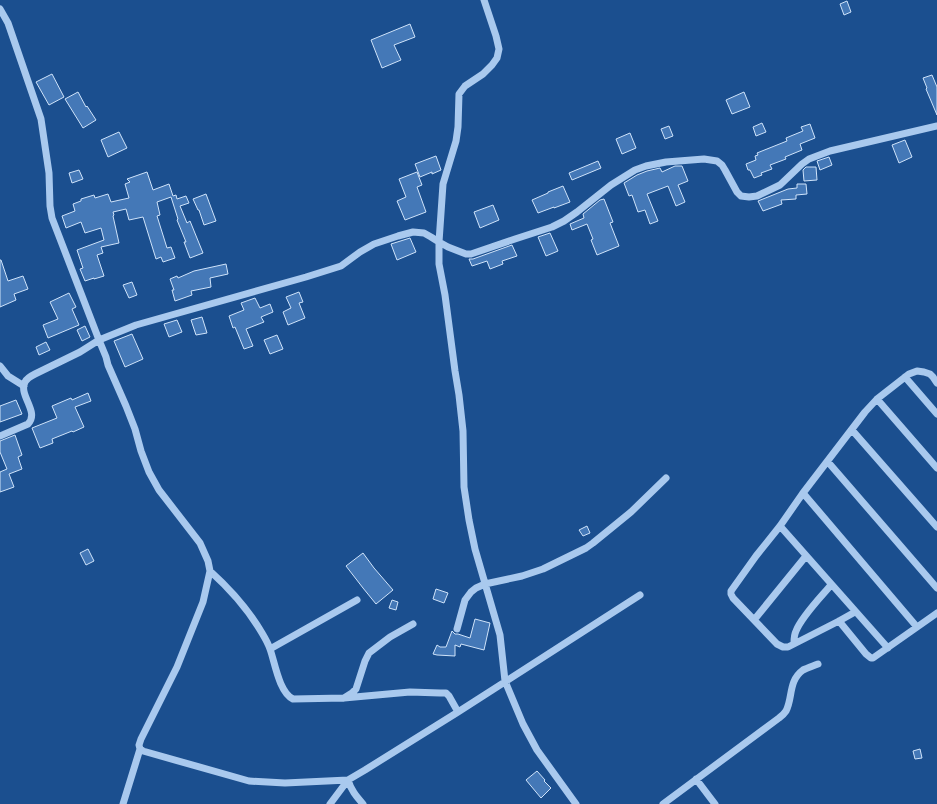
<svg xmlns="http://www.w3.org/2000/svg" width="937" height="804" viewBox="0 0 937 804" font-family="Raleway,sans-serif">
  <rect width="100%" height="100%" fill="#1b4f8f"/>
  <path fill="#4478b7" stroke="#cfe3fa" d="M847 1 851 12 844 15 840 4Z
    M410 24 415 37 394 45 401 60 382 68 371 40Z
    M52 74 64 97 49 105 36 82Z
    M932 75 937 87V115L926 89 927 88 923 78Z
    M78 92 86 107 87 106 96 120 83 128 65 99Z
    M744 92 750 107 732 114 726 100Z
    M762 123 766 132 756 136 753 127Z
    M810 124 815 138 800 144 802 150 785 157 786 159 770 165 772 169 761 173 762 175 754 178 750 170H748L746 164 756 160 755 156 758 155 757 153 787 141 786 138 803 131 801 127Z
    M669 126 673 136 665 139 661 129Z
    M119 132 127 148 108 157 101 140Z
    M630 133 636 148 622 154 616 139Z
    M905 140 912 157 899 163 892 145Z
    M436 156 441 170 432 174V172L420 177 415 164Z
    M829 157 832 165 820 170 817 161Z
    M598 161 601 168 572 180 569 173Z
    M675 166H682L688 181 678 185 685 202 676 206 668 186 647 194 658 221 650 224 645 210 638 212 632 195 629 196 624 183 637 175 647 171 660 168 662 172Z
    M806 167H816L817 180 804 181 803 170Z
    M79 170 83 179 72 183 69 173Z
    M147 172 153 190 169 184 173 196 176 195 177 199 186 196 189 203 180 206 187 223 190 221 203 253 190 258 184 242H186L177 220 178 219 171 197 157 202 160 215 157 216 167 248 171 247 175 258 163 262 161 257 156 259 143 217 129 220 126 209 113 212 114 215 113 216 119 243 101 247 103 253 97 255 104 276 94 279V278L85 281 80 269 83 268 77 250 104 240 101 228 85 233 81 222 66 228 62 216 75 211 73 204 81 201V199L94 195 95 198 108 194 111 202 129 198 125 184 130 182 127 179Z
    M417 172 422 185 417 187 426 212 405 220 397 201 406 197 399 179Z
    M797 184H806L807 194 796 195V199L781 200 782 204 763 211 758 201 788 189 797 188Z
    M563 186 570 202 554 208V207L538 213 532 200 548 193V192Z
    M206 194 216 221 204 225 199 210H198L193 199Z
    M604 199 613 222 610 223 619 246 597 255 591 240 593 239 587 224 572 230 570 224 584 218 583 214 600 200Z
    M493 205 499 220 480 228 474 212Z
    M550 233 558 251 546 256 538 237Z
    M410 238 416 252 397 260 391 244Z
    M512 245 517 256 502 261 503 264 490 269 487 261 472 266 469 259H473Z
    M0 260H1L8 281 23 276 28 289 14 294 16 300 0 307Z
    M226 264 228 274 210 278 211 287 191 291 192 295 175 301 172 290H174L170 279 177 276 178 278 194 271Z
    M132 282 137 295 129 298 123 285Z
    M299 292 303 302 299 303 305 318 288 325 283 312 291 308 286 297Z
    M69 293 76 307 72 309 79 325 48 338 43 325 58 319 50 302Z
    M255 298 260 308 270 304 273 312 261 317 264 322 246 329 253 346 244 349 235 327 233 328 229 316 244 310 241 303Z
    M202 317 207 333 196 335 191 320Z
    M177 320 182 332 169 337 164 324Z
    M85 326 90 337 82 341 77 330Z
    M132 334 143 359 125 367 114 341Z
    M277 335 283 349 270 354 264 340Z
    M46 342 50 350 39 355 36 347Z
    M88 393 91 401 75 407 84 427 73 432 72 431 52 439 53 443 40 448 32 428 57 418 52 406 71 398 72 400Z
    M16 400 22 414 0 422V406Z
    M15 435 22 455 18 457 22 469 9 474 14 487 0 492V472L7 469 0 452V441Z
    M587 526 590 533 583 536 579 530Z
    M88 549 94 561 86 565 80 553Z
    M363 553 374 568 393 590 376 604 363 588 346 566Z
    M436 589 448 593 444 603 433 599Z
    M392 600 398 602 396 610 389 608Z
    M475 619 490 623 484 650 461 644 460 647 455 645V656L437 655 433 654 437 645 440 647H446L452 631 455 634H458L470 638Z
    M920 749 922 758 915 759 913 751Z
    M537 771 545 780 544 781 551 788 541 798 526 780Z"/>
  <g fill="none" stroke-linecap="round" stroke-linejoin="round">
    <path stroke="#a9c9ee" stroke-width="7" d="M484 0 496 36 499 49 497 58 492 65 483 74 465 86 459 94 458 127 456 141 443 184 439 242 448 247 466 254H471L515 239 552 227 564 221 577 212 611 185 635 170 646 166 666 162 704 159 717 161 722 165 725 170 737 192 741 196 749 197 757 196 780 185 802 164 809 159 830 151 937 126
      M0 9 8 23 41 119 49 173 50 206 52 218 99 340 106 357 108 365 126 406 135 429 141 451 149 472 159 490 200 543 208 561 210 571 203 602 177 667 141 739 139 745 140 749 143 751 249 781 285 783 348 780 365 770 458 712 640 595
      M0 366 8 376 24 386
      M905 377 937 414
      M877 399 937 468
      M852 430 937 527
      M0 436 28 424C40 412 18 395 25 382 27 378 31 376 35 374L80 352 99 340 136 325 306 277 341 266 360 252 374 244 398 236 413 232 424 233 431 237 439 242V264L445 295 455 371 459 395 463 431 464 487 469 520 475 549 500 635 505 681 523 724 537 750 576 804
      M828 462 937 588
      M803 493 917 627
      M780 526 888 648
      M210 571C230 589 248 609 262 633 265 638 268 643 270 649 275 663 279 692 293 699L344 698 410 692 440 693H446L449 696 458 712
      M855 612 839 621 788 647H783L777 644 733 598 731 594V591L756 556 780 526 803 493 865 412 877 399 909 374 917 371 924 372 930 374 933 377 937 383
      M754 620 806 556
      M839 621 866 654 871 658H873L937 613
      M457 629 465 600 471 592 476 588 485 584 522 576 543 569 586 548 593 543 631 512 666 478
      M794 643C794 639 794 635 796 631 802 616 821 597 831 585
      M270 649 357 600
      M344 698 352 693 356 689 365 661 369 653 390 637 413 624
      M696 779 715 804
      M348 780C351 790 356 796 363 804
      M123 804 140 749
      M330 804 348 780
      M663 804 779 718C782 716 784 714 786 711 793 698 788 681 803 670 807 668 813 666 818 664"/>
  </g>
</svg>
